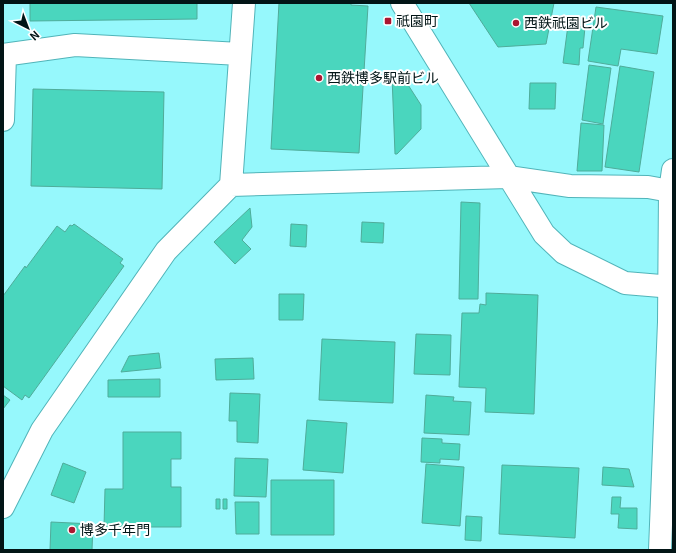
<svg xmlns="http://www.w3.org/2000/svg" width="676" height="553" viewBox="0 0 676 553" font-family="Georgia,'Noto Sans JP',serif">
  <rect width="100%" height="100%" fill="#96f8fc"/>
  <path fill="#4ad6be" stroke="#4fac9a" d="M30 3H197V19L30 21Z
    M279 3H351V5L368 6 359 153 271 149Z
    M469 3H554L546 44 498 47Z
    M596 7 663 16 657 54 621 49 618 66 588 61Z
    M568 25 585 27 583 48H580L579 65 563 63Z
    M589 65 611 68 603 124 582 120Z
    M620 66 654 72 639 172 605 167Z
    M392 76 403 77 421 105V129L397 154H395Z
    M530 83H556L555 109H529Z
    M33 89 164 92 162 189 31 186Z
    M581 123 604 125 602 171H577Z
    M461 202 480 203 478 299H459Z
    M250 208 252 227 242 240 251 249 235 264 214 242Z
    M362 222 384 223 383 243 361 242Z
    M74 224 123 259 120 263 124 266 29 398 25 395 22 400 3 386V296L25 266 26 268 57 226 65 232 70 225 72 226Z
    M291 224 307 225 306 247 290 246Z
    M486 293 538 295 534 414 485 412 486 388 459 387 462 313H479L480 304 486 305Z
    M279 294H304L303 320H279Z
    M416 334 451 335 450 375 414 374Z
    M322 339 395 342 393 403 319 400Z
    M159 353 161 368 121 372 129 356Z
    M253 358 254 379 216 380 215 359Z
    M160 379V397H108V380Z
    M230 393 260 394 258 443 237 442V421H229Z
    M3 395 10 400 3 409Z
    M426 395 454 397 453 401 471 402 469 435 424 433Z
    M307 420 347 423 343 473 303 470Z
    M123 432H181V459H171V487H181V527H104L105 489H123Z
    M422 438 442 439V443L460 444 459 460 440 459V463L421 462Z
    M235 458 268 459 266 497 234 496Z
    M63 463 86 472 74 503 51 495Z
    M426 464 464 467 460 526 422 523Z
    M502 465 579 468 575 538 499 534Z
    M603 467 629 469 634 487 602 485Z
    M271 480H334V535H271Z
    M612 497H621L620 508H637V529L618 528 619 514H611Z
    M216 499H220V509H216Z
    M223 499H227V509H223Z
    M235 502H259V534H236Z
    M466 516 482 517 481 541 465 540Z
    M51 522 93 524 92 550H50Z"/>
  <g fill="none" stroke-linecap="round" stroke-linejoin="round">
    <defs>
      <path id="minor" d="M402 3 544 234 564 253 625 283 673 287
        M3 55 75 45 240 54
        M3 120 5 55
        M231 185 244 3
        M3 507 42 430 166 251 231 185 508 177 570 186 648 187 670 191"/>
      <path id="highway" d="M660 550 669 322 670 191 673 170"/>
    </defs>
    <use href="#minor" stroke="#51b4b9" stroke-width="24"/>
    <use href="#highway" stroke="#51b4b9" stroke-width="24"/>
    <use href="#minor" stroke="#fff" stroke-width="22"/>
    <use href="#highway" stroke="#fff" stroke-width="22"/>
  </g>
  <g fill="#ab1631" stroke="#fff" stroke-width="1.5">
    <rect x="384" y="17" width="8" height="8" rx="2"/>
    <circle cx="516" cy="23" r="4"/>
    <circle cx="319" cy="78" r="4"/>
    <circle cx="72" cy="530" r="4"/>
  </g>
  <g text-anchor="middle" stroke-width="4" stroke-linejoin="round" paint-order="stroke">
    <g font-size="14" fill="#021516" stroke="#fff" text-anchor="start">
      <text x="396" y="26">祇園町</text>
      <text x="524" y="28">西鉄祇園ビル</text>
      <text x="327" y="83">西鉄博多駅前ビル</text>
      <text x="80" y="535">博多千年門</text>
    </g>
  </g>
  <rect width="676" height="553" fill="none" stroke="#021516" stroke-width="8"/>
  <g transform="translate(28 28) rotate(138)" stroke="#ffffff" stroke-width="3" paint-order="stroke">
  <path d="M0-3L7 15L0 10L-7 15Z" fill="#021516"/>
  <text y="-6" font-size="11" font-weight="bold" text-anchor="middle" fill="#021516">N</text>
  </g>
</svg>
